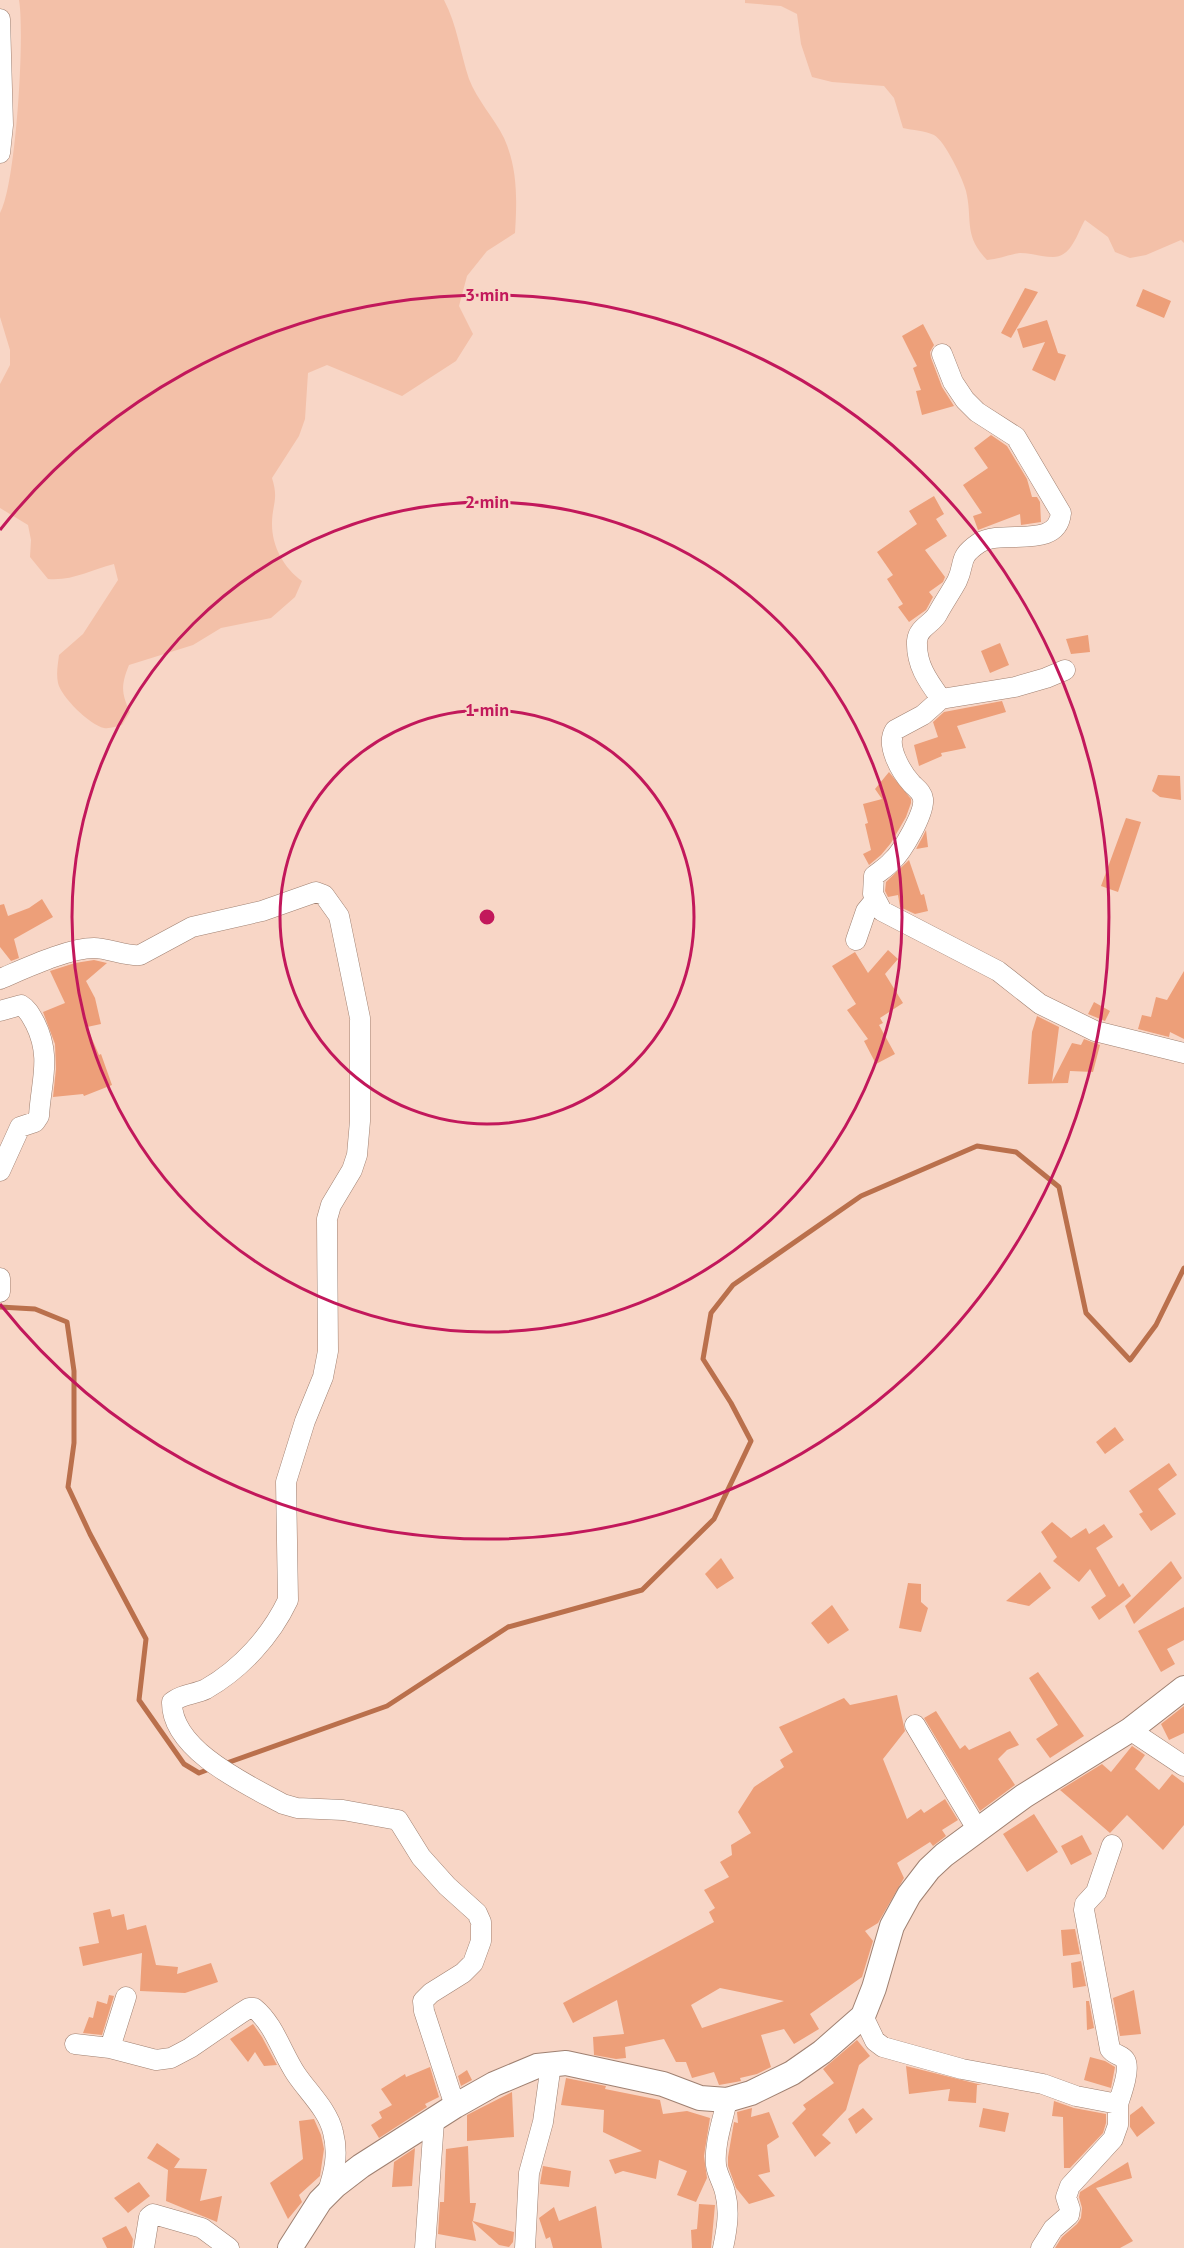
<svg xmlns="http://www.w3.org/2000/svg" width="1184" height="2248" viewBox="0 0 1184 2248" font-family="'PT Sans',sans-serif">
  <rect width="100%" height="100%" fill="#f8d6c6"/>
  <path fill="#f3c0a8" d="M19 0H444C457 25 460 52 469 79 477 100 494 118 504 138 518 169 517 200 515 233L487 251 467 276 459 306 473 334 456 361 402 396 327 365 308 373 305 419 299 436 272 478C279 500 272 504 272 524 272 547 284 568 302 581L295 597 271 618 221 628 193 645 129 665C121 685 121 693 130 712L122 725C117 726 110 729 104 728 90 725 61 697 58 683 56 673 58 664 59 655L83 634 118 580 114 564C90 570 73 581 48 579L30 557 31 540 28 525 0 508V384L10 365V350L0 317V213C16 186 25 34 19 0Z
    M745 0H1184V243L1181 240 1146 255 1130 258 1115 252 1108 237 1085 220C1077 233 1072 257 1053 257 1042 257 1031 253 1020 253 1011 254 999 259 987 260 963 235 973 220 966 191 963 179 945 141 934 135 926 131 912 130 903 128L894 98 884 86 832 82 812 77 801 44 797 14 781 6 745 3Z"/>
  <g fill="none" stroke-linecap="round" stroke-linejoin="round">
    <path stroke="#ba704c" stroke-width="5" d="M0 1307 35 1309 67 1322 74 1371V1443L68 1487 90 1534 146 1639 139 1700 184 1764 199 1773 212 1768
      M224 1764 387 1706 508 1627 642 1590 714 1519 751 1441 731 1403 703 1359 711 1313 733 1285 861 1196 977 1146 1016 1152 1059 1187 1086 1313 1130 1360 1156 1325 1184 1268"/>
  </g>
  <path fill="#ed9f79" fill-rule="evenodd" d="M1025 288 1038 292 1011 338 1001 333Z
    M1143 289 1171 301 1164 318 1136 306Z
    M1047 320 1058 353 1066 355 1055 381 1032 370 1045 342 1023 348 1017 329Z
    M923 324 934 345 930 352 931 358 942 387 954 406 922 415 916 391 921 390 913 368 917 366 902 336Z
    M991 435 1007 446 1027 479 1032 497H1037L1040 502 1041 522 1021 525 1020 514 978 530 973 516 982 513 963 485 988 468 974 448Z
    M934 496 944 514 936 519 947 536 925 550 945 577 943 582 929 592 933 597 926 610 909 622 898 607 903 604 887 579 893 575 877 552 917 524 909 511Z
    M1088 635 1090 652 1071 654 1066 639Z
    M1000 643 1009 665 990 673 981 651Z
    M1002 701 1006 712 957 726 966 748 941 753 942 756 919 766 914 745 938 737 933 722 944 712Z
    M889 772 911 799V803L906 817 891 843 881 855 869 865 863 854 871 850 865 824 868 823 863 804 882 799 875 789Z
    M1158 775 1180 776 1181 800 1160 797 1152 791Z
    M1126 818 1141 822 1118 892 1101 886Z
    M926 830 928 847 916 849 922 838Z
    M909 860 921 895 924 894 928 911 915 914 900 907 898 895 888 897 885 891 886 882Z
    M42 899 53 917 14 939 19 958 11 961 0 947V905L4 904 8 916 29 908Z
    M888 950 898 959 885 974 903 1003 880 1018 883 1023 879 1025 895 1054 876 1064 864 1041 868 1039 847 1010 856 1004 832 966 855 952 868 973Z
    M94 960 107 963 86 981 95 998 101 1024 87 1027 99 1055 101 1054 112 1085 84 1096 83 1094 53 1097 56 1069 55 1044 43 1012 65 1003 50 971 75 963Z
    M1184 971V1039L1170 1032 1169 1037 1138 1029 1142 1015 1151 1017 1156 997 1167 1000Z
    M1094 1002 1110 1011 1105 1021 1088 1014Z
    M1037 1016 1059 1027 1052 1082 1072 1043 1081 1045 1084 1039 1100 1045 1093 1072 1070 1071 1068 1083 1028 1084 1032 1032Z
    M1115 1427 1124 1440 1105 1454 1096 1442Z
    M1169 1463 1177 1475 1158 1489 1176 1514 1151 1531 1139 1514 1143 1512 1129 1491Z
    M1052 1522 1071 1538 1086 1528 1089 1534 1104 1524 1113 1537 1096 1548 1119 1587 1123 1583 1131 1596 1099 1620 1091 1607 1106 1596 1090 1569 1079 1582 1053 1561 1057 1557 1041 1532Z
    M721 1558 734 1578 717 1589 705 1574Z
    M1171 1561 1182 1578 1134 1624 1125 1606Z
    M1040 1572 1051 1588 1029 1606 1006 1601Z
    M908 1583 921 1584V1602L928 1608 921 1632 899 1628Z
    M832 1605 849 1630 828 1644 811 1623Z
    M1184 1607V1640L1167 1649 1175 1664 1161 1672 1138 1631Z
    M1038 1672 1084 1736 1050 1758 1036 1739 1058 1725 1029 1678Z
    M897 1695 905 1731 883 1759 907 1819 921 1809 924 1813 945 1799 958 1820 942 1830 946 1836 933 1846 930 1842 897 1863 904 1878 878 1923 865 1931 873 1941 862 1977 810 2014 819 2029 794 2044 784 2029 761 2035 771 2067 757 2074 740 2078 741 2081 736 2082 719 2085 714 2072 692 2078 686 2062H676L664 2039 625 2047 626 2058 616 2059 594 2055 593 2037 624 2034 617 2000 573 2023 563 2003 714 1922 709 1912 715 1908 704 1890 729 1877 720 1862 732 1855 731 1845 751 1833 738 1812 754 1787 784 1767 780 1760 793 1752 779 1727 844 1698 850 1705ZM720 1988 784 2001 702 2028 691 2005Z
    M1184 1706V1733L1169 1740 1161 1724Z
    M936 1711 960 1749 965 1745 969 1750 1010 1731 1019 1745 1007 1750 998 1759 1015 1785 980 1811 924 1718Z
    M1132 1746 1145 1755 1135 1769 1159 1790 1172 1774 1184 1783V1825L1163 1850 1127 1815 1110 1833 1060 1790 1102 1764 1111 1772Z
    M1034 1814 1058 1852 1027 1872 1003 1834Z
    M1082 1835 1092 1854 1071 1865 1061 1846Z
    M110 1909 112 1917 124 1914 127 1930 146 1925 156 1965 178 1967 177 1974 211 1963 218 1982 185 1993 140 1991 142 1953 83 1966 79 1947 99 1943 93 1913Z
    M1075 1929 1080 1954 1063 1956 1061 1930Z
    M1081 1961 1086 1986 1073 1988 1071 1963Z
    M1134 1990 1141 2034 1120 2036 1113 1998Z
    M109 1995 114 1996 102 2035 83 2033 89 2017 93 2018 97 2001 107 2004Z
    M1086 2001H1089L1094 2028 1087 2030Z
    M253 2024 262 2037 277 2065 264 2066 255 2052 248 2062 230 2039Z
    M857 2040 870 2056 859 2065 846 2110 822 2135 831 2143 815 2157 792 2123 806 2109 803 2105 834 2083 823 2069Z
    M1090 2057 1105 2061 1115 2067 1111 2088 1084 2080Z
    M906 2066 982 2085H977L976 2103 948 2101 950 2089 909 2094Z
    M430 2067 439 2097 425 2104 427 2107 379 2138 371 2125 382 2118 379 2112 392 2105 381 2089 405 2074 406 2077Z
    M467 2070 472 2080 461 2086 458 2076Z
    M566 2078 606 2086 605 2089 660 2100 663 2114 687 2111 710 2118 704 2156 707 2178 696 2202 677 2195 687 2171 659 2160 656 2179 623 2171 615 2174 609 2160 642 2151 603 2132 604 2110 561 2105Z
    M512 2092 514 2137 467 2141V2115Z
    M1054 2101 1074 2108 1106 2114V2123L1103 2133 1070 2168H1064L1063 2117 1052 2116Z
    M1142 2106 1155 2123 1137 2137 1130 2127V2115Z
    M752 2108 751 2117 769 2112 779 2137 767 2145 770 2172 758 2175 775 2196 749 2204 736 2188 728 2166V2157L734 2122 738 2123 737 2112Z
    M863 2108 873 2119 856 2134 848 2119Z
    M983 2108 1009 2113 1005 2132 979 2127Z
    M314 2119 321 2135 324 2149 320 2176 299 2195 302 2202 288 2219 270 2183 303 2159 299 2121Z
    M157 2143 180 2159 174 2168 207 2169 200 2201 222 2196 217 2222 166 2201 168 2170 147 2158Z
    M468 2146 470 2203H476L473 2221 514 2232 513 2242 509 2247 499 2245 472 2221 476 2241 438 2234 440 2202H444L446 2149Z
    M415 2148 412 2186 392 2187 394 2162Z
    M1128 2162 1132 2178 1096 2188 1133 2241 1120 2248H1055L1062 2237 1077 2224 1081 2218 1082 2208 1079 2197 1080 2192Z
    M543 2166 571 2171 569 2187 540 2184Z
    M139 2182 150 2196 128 2213 114 2198Z
    M699 2204 715 2205 711 2248H692L691 2230 697 2229Z
    M596 2206 602 2248H553L550 2237 546 2239 539 2218 554 2207 559 2221Z
    M126 2226 133 2239 132 2248H107L102 2238Z"/>
  <g fill="none" stroke-linecap="round" stroke-linejoin="round">
    <defs>
      <path id="minor" d="M0 19 3 125 0 153
        M1065 670 1046 678 1015 687 941 699 923 715 895 730C885 745 901 772 912 784 917 789 922 792 923 799 925 813 902 852 892 861 887 867 880 871 874 876L873 894 882 911 998 971 1040 1004 1095 1031 1184 1053
        M941 699C928 681 916 665 917 641 918 627 933 624 938 613 944 602 951 592 957 581 966 562 957 558 979 543 1003 528 1057 551 1061 513L1016 437 977 412 965 400 953 382 942 354
        M856 940 866 911 875 900
        M0 979C24 969 68 948 94 948 107 948 130 957 140 955L192 927 262 911 316 892 324 895 339 916 360 1018V1121L357 1155 352 1170 331 1205 327 1219 328 1351 323 1377 305 1421 286 1482 288 1600C271 1636 241 1669 206 1689 196 1694 184 1694 175 1700L172 1702C171 1750 248 1785 283 1804L297 1808 343 1810 398 1820 421 1857 447 1886 477 1913 481 1922V1941L473 1963 463 1973 431 1993 423 2001 424 2011 455 2106
        M0 1011 21 1005C28 1009 31 1016 35 1023 52 1057 41 1081 39 1116L35 1122 20 1127 0 1171
        M0 1278V1292
        M915 1725 977 1829
        M1130 1730 1184 1766
        M1112 1845 1096 1892 1085 1904 1084 1910 1110 2049C1114 2055 1122 2055 1125 2060 1131 2068 1121 2095 1118 2104
        M863 2016 875 2041 883 2047 962 2069 1043 2084 1076 2096 1118 2104V2125L1113 2139 1070 2186 1066 2197 1070 2209 1069 2215 1053 2229 1041 2248
        M75 2044 110 2048 156 2060 171 2058 190 2048 241 2013 249 2008H254C274 2024 282 2053 296 2074 308 2092 328 2110 333 2132 339 2155 334 2173 327 2194
        M110 2048 126 1997
        M144 2248 149 2217 153 2214 202 2228 229 2248
        M425 2248 434 2121
        M525 2248 529 2173 543 2122 551 2064
        M723 2248C727 2229 730 2211 725 2192 723 2183 717 2174 716 2165 714 2144 723 2120 727 2100"/>
      <path id="tertiary" d="M290 2248 320 2201 335 2186 361 2166 455 2106 494 2084 537 2066 566 2063 663 2084 700 2098 727 2100 751 2093 792 2073 822 2052 863 2016 874 1988 892 1926 909 1895 929 1869 944 1855 1024 1796 1130 1730 1184 1688"/>
    </defs>
    <use href="#minor" stroke="#9f8071" stroke-width="21"/>
    <use href="#tertiary" stroke="#9f8071" stroke-width="26"/>
    <use href="#minor" stroke="#fff" stroke-width="20"/>
    <use href="#tertiary" stroke="#fff" stroke-width="24"/>
  </g>
  <g fill="none" stroke="#c2185b" stroke-width="3">
    <circle cx="487" cy="917" r="207"/>
    <circle cx="487" cy="917" r="415"/>
    <path d="M0 530A622 622 0 1 1 0 1304"/>
  </g>
  <circle cx="487" cy="917" r="9" fill="#c2185b" stroke="#f8d6c6" stroke-width="3"/>
  <g font-size="18" text-anchor="middle" font-weight="bold" fill="#c2185b" stroke="#f8d6c6" stroke-width="4.5" stroke-linejoin="round" paint-order="stroke">
    <text x="487" y="301">3 min</text>
    <text x="487" y="508">2 min</text>
    <text x="487" y="716">1 min</text>
  </g>
</svg>
